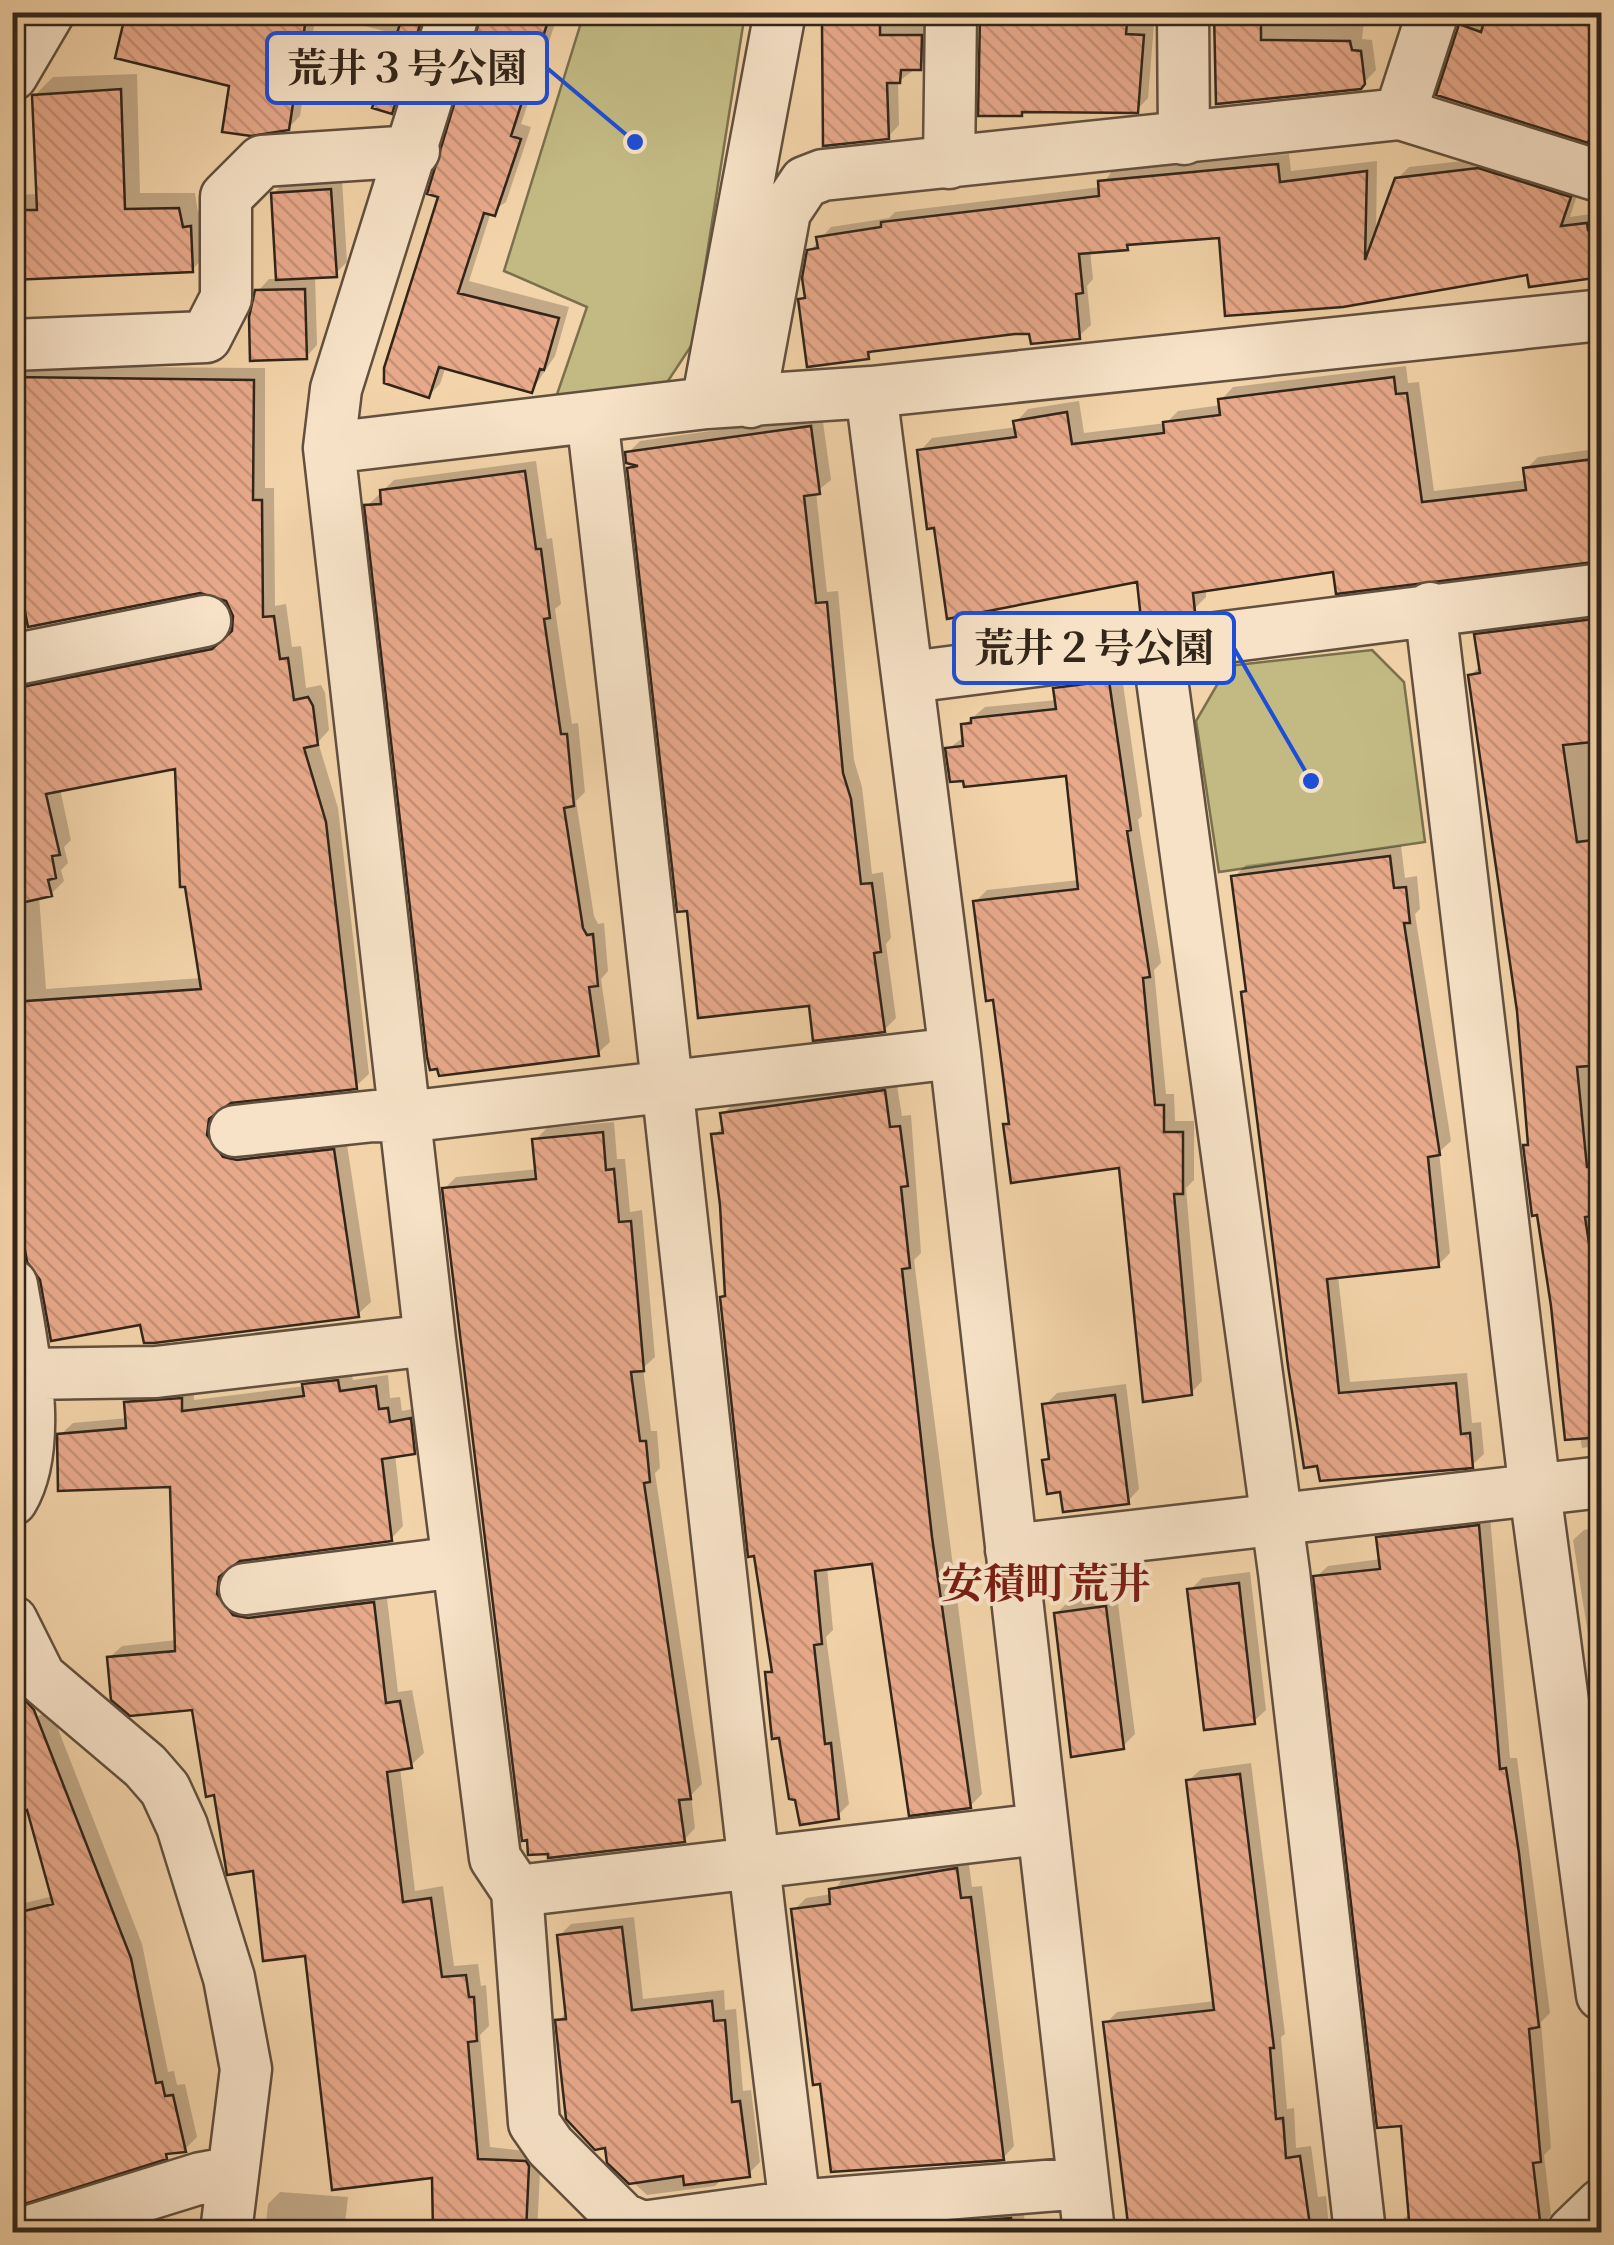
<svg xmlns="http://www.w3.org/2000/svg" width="1614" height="2245" viewBox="0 0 1614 2245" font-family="Vollkorn,'Noto Serif JP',serif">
  <defs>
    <pattern id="building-back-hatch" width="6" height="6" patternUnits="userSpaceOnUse" patternTransform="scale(2.5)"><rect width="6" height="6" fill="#e8a98b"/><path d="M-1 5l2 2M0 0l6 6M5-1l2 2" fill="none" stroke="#c79177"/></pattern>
  </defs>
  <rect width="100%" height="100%" fill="#f3d3a9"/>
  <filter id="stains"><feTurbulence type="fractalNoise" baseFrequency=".002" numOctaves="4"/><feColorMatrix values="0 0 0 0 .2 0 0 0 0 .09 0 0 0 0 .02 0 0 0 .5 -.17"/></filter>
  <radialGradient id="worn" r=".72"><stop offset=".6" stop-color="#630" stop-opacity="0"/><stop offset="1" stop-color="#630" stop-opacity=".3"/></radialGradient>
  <path fill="#c3ba83" stroke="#7a704e" stroke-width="2.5" d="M584 13H745L693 343 664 387 553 406 587 307 504 271Z
    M1372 650 1404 682 1425 842 1219 872 1196 721 1228 666Z"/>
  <path fill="#0003" fill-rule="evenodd" d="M129 12H430L403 99 391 111 399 35 316 13 300 116 288 128Z
    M488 12H559L521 124 531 127 506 202 491 212 469 281 569 307 555 356 532 390 446 366 440 384 429 395 382 380 441 196Z
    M834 12H935L932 56 898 82 899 125 888 137 824 25Z
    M982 12H1137L1136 23 1154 24 1148 98 1137 110 981 114Z
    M1214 12H1365L1362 39 1372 40 1376 70 1360 87 1219 102Z
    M1463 12H1602V126L1587 140 1439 94Z
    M137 74 140 193H195L198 212 206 211 208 253 192 270 12 278V195L39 194 36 94 53 77Z
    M1289 154 1291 171 1377 161 1376 236 1397 179 1409 167 1490 158 1580 186 1570 217 1598 213 1602 274 1529 272 1343 305 1222 235 1090 250 1093 279 1087 286 1091 325 1079 336 1032 331 876 349 867 357 801 300 807 294 810 251 831 227 889 218 895 212 1101 187 1112 171Z
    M342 179 347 262 335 274 315 276 317 345 306 357 257 292 269 279H278L273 194 285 182Z
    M14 366 265 368V488H274L275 606 286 604 292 647 301 646 306 688 321 685 325 693 329 730 318 742 338 808 369 1074 356 1086 230 1100 221 1107 218 1121 346 1138 371 1302 358 1314 142 1322 25 1117 12 1059V677L226 637 233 634 235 614 228 599 200 590 12 630ZM177 766 201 978 46 989 39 896 51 894 64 881 61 870 68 863 64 847 71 840 60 789Z
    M1406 366 1408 383 1419 382 1434 491 1527 480 1526 469 1538 457 1602 448V534L1206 589V597L1194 609 1139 579 936 526 920 451 932 438 1017 427 1016 422 1028 409 1079 401 1084 433 1166 423 1178 411 1222 405 1221 400 1233 387Z
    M822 415 831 480 816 492 827 592 838 591 854 760 862 787 872 874 883 872 891 938 886 944 896 1018 884 1030 811 1004 630 469 635 463 628 453 640 441Z
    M536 461 547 539 552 538 561 604 555 609 572 724 578 723 585 792 576 801 594 916 598 924 604 923 608 971 601 979 610 1042 598 1053 462 1073 367 506 394 480Z
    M1602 609V1445L1582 1448 1525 1146 1531 1141 1520 1010 1470 676 1481 665 1477 635 1489 623Z
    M1121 670 1142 816 1138 820 1161 963 1154 970 1166 1094H1174L1175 1121H1194V1180L1186 1188 1202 1381 1191 1393 1121 1165 1005 1125 1011 1120 995 997 975 902 987 890 1079 880 1069 774 948 749 965 736 964 725 985 707 1057 700 1055 689 1067 677Z
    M1401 846 1405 878 1417 876 1420 909 1415 914 1451 1141 1439 1152 1450 1253 1438 1265 1338 1276 1350 1382 1467 1373 1472 1423 1481 1422 1484 1454 1472 1465 1322 1478 1244 993 1248 989 1234 877 1246 865Z
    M896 1080 902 1116 911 1115 921 1253 914 1260 982 1794 970 1806 874 1562 827 1567 833 1630 826 1637 849 1804 837 1816 781 1735 768 1673 773 1667 723 1298 727 1294 723 1205 714 1135 725 1125 723 1114 735 1102Z
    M614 1122 617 1159H625L630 1212 642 1210 655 1357 643 1368 651 1431H657L660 1468 655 1473 702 1784 691 1795 695 1828 684 1840 444 1189 456 1177 538 1169 535 1140 547 1128Z
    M350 1368 353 1380 388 1375 390 1398 400 1397 402 1411 423 1407 427 1439 414 1452 395 1454 403 1526 391 1539 239 1558 230 1565 228 1580 386 1590 398 1692 412 1690 424 1753 411 1765 400 1767 415 1891 443 1886 454 1966 478 1964 481 1986 486 1985 489 2026 480 2035 490 2147 541 2153 537 2232H436L435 2175 255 1868 216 1792 194 1707 109 1658 122 1646 177 1640 173 1485 60 1435 73 1423 128 1418 127 1403 139 1390 193 1386 194 1400 305 1386 317 1372Z
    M1126 1384 1139 1489 1128 1501 1062 1489 1045 1461 1051 1455 1045 1405 1057 1393Z
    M1490 1515 1510 1758H1517L1550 2013 1541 2022 1551 2148 1544 2155 1551 2215 1540 2227 1494 2232H1396L1395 2225 1411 2213 1403 2124 1316 1577 1328 1566 1381 1559 1378 1538 1390 1526Z
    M1602 1526V1722L1573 1540 1584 1530Z
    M1250 1572 1266 1710 1254 1721 1190 1590 1202 1578Z
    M1117 1596 1135 1734 1123 1746 1056 1614 1068 1602Z
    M51 1711 142 1944 168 2072 174 2071 177 2085 185 2084 197 2137 185 2149 165 2156 12 2043V1906L54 1896 12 1726Z
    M1251 1763 1285 2034 1281 2037 1287 2109 1294 2108 1296 2148 1311 2146 1318 2197 1326 2196 1329 2228 1324 2232H1132L1106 2023 1117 2012 1216 2001 1188 1781 1200 1770Z
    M968 1857 972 1887 982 1886 1014 2146 1003 2158 794 1910 806 1898 832 1894 843 1878Z
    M634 1917 643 1999 724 1990 725 2010 736 2009 743 2091 751 2090 760 2162 748 2174 722 2179 715 2186 647 2195 610 2161 558 2021 568 2011 559 1936 571 1924Z
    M280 2192 348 2197 344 2232H265L268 2204Z
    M1023 2206 1026 2232H860L872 2218Z"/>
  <path fill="url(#building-back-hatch)" stroke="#32251a" stroke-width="2.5" d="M126 12H307L289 130 251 136 222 132 229 86 115 58Z
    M404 12H424L392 114 372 108Z
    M482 12H551L511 136 521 139 495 216 484 213 458 293 559 318 544 370 540 369 532 393 439 367 429 398 384 383V368L438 197 427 194Z
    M1069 12H1128L1126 34 1144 35 1138 113 1022 112V116H978L980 17 1068 18Z
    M1214 12H1261V40L1350 41 1352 50 1361 51 1365 84 1361 89 1216 104Z
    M1487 12H1602V101L1588 143 1436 95 1459 24 1481 32Z
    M830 18 880 20V35H922L921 70H901L900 83H887L889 139 823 146 822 24H829Z
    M121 89 125 209 179 208 183 227 191 226 193 272 12 280V210H37L32 95Z
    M1278 164 1280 182 1367 171 1365 260 1395 178 1478 168 1571 197 1561 226 1587 223 1588 230 1595 228 1602 277 1529 287 1527 275 1343 307 1225 316 1219 238 1127 245 1128 250 1079 254 1083 293 1076 294 1080 339 1031 344 1029 334H1015L868 352 869 359 807 367 798 299 805 298 802 278 807 250 818 248 816 237 881 227V222L1099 196 1098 181Z
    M331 189 337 277 276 280 271 193Z
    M305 289 307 359 250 361 249 317 255 290Z
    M12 377 254 380 253 500H262L263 617 274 616 280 659 288 658 294 700 308 697 313 706 318 745 304 748 326 822 357 1089 231 1103 209 1119 207 1135 223 1157 237 1160 334 1149 359 1317 154 1343H144L140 1325 51 1341 40 1280 27 1262 21 1227 12 1002 201 989 185 887H180L175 769 46 794 60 855 52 856 56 878 48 880 52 896 12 905V689L212 649 232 631 233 616 226 601 200 593 28 627 12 547Z
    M1394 377 1396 394 1407 393 1422 502 1526 490 1523 468 1602 458V561L1336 594 1333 572 1193 593 1195 612 1141 619 1137 582 947 619 934 528 927 529 917 450 1016 437 1013 421 1067 412 1072 444 1164 433 1163 422 1220 415 1218 399Z
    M811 426 820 494 804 496 816 603 827 602 843 773 851 799 861 884 872 883 881 952 874 953 885 1032 813 1041 809 1006 698 1018 687 911 677 912 627 468 638 466 626 463 625 452Z
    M525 471 536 549H541L550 618 544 619 561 734H567L574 806 564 808 583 928 587 935 593 934 598 986 589 987 599 1056 439 1076 437 1069 430 1070 427 1057 364 505 381 504 380 490Z
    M1602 618V741L1563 745 1577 842 1602 839V1065L1577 1067 1587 1167 1602 1166V1215L1585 1217 1597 1296H1602V1437L1565 1440 1551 1306 1537 1215 1532 1216 1523 1145H1528L1517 1011 1468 675 1480 673 1474 634Z
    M1109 681 1131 830 1127 831 1150 977 1143 978 1155 1105H1164V1132H1183V1194H1174L1192 1395 1143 1402 1119 1168 1011 1183 1003 1124H1009L1003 1076 993 1000 986 1001 973 901 1078 889 1066 776 964 787 963 781 950 782 945 748 963 746 961 724 971 723V718L1056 709 1053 688Z
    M1390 856 1394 888 1406 887 1410 923H1404L1440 1155 1428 1157 1439 1267 1327 1279 1339 1393 1456 1383 1461 1434 1470 1433 1473 1468 1320 1481 1317 1466 1304 1468 1288 1366 1241 992 1246 991 1231 876Z
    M885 1090 890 1127 900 1126 908 1186 901 1187 910 1268 902 1269 932 1537 971 1808 909 1816 872 1564 815 1571 822 1644 814 1645 825 1744 831 1743 839 1819 800 1825 795 1800 789 1799 779 1738 772 1739 765 1672H772L754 1556 748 1557 720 1297 725 1296 720 1205 711 1134 723 1133 720 1113Z
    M603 1132 606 1170 614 1169 619 1222 631 1221 644 1371 631 1372 640 1441H646L650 1482 644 1483 691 1799 679 1800 685 1842 548 1858V1854L528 1855 527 1840 522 1841 442 1188 536 1179 532 1139Z
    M338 1380 340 1391 376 1386 379 1409 388 1408 390 1422 411 1418 415 1454 382 1459 392 1541 240 1561 219 1577 217 1594 233 1615 248 1618 374 1602 386 1703 400 1701 412 1768 387 1772 403 1902 431 1898 442 1977 466 1975 469 1997H474L477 2041 468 2042 478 2159 526 2161 529 2166 526 2232H433L432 2178 332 2190 305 1956 263 1961 253 1871 227 1875 214 1795 206 1797 192 1710 130 1716 111 1700 107 1657 175 1651 170 1487 58 1491 57 1434 126 1428 124 1402 182 1398V1411L304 1396 302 1384Z
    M1115 1395 1129 1504 1063 1512 1060 1492 1047 1494 1042 1460 1049 1459 1042 1404Z
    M1479 1525 1500 1769 1506 1768 1519 1853 1539 2027 1529 2029 1541 2162 1533 2163 1541 2229 1410 2232 1401 2126 1377 2128 1313 1576 1380 1569 1376 1537Z
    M1239 1583 1255 1724 1204 1730 1187 1589Z
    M1106 1606 1124 1749 1071 1757 1054 1613Z
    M12 1686 34 1710 131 1958 156 2083 162 2082 165 2096 173 2095 186 2152 166 2154 167 2159 12 2208V1914L53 1904 27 1810 12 1816Z
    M1240 1774 1274 2048H1270L1276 2119 1283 2118 1286 2158 1300 2156 1311 2232H1129L1103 2022 1214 2010 1186 1780Z
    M957 1868 961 1898 971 1897 1004 2160 831 2172 820 2084 813 2085 791 1909 830 1904 829 1889Z
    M622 1927 632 2010 712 2001 714 2021 725 2020 732 2102 740 2101 750 2177 684 2185 683 2176 629 2184 607 2163 605 2148 595 2150 566 2119 555 2020 566 2019 557 1935Z
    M1011 2218 1013 2232H961L959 2222Z"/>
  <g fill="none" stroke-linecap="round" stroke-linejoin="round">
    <defs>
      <path id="minor" d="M454 12 336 389 329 448 430 1340 495 1858 517 1891 534 2123 550 2146 622 2218 642 2227 795 2206 1083 2183
        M1183 12 1184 139
        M12 75 49 12
        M1400 114 1433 12
        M949 163 951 12
        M12 345 206 337 226 298V197L262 161 414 151
        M871 392 955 1053 1089 2232
        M750 402 785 212 805 182 823 175 1400 114 1602 177
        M707 403 780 12
        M592 417C662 1013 721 1611 795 2206
        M329 448 707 403 871 392 1602 315
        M1430 608 1535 1491 1602 1995
        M1157 643 1284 1572 1360 2232
        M12 660 205 621
        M910 677 1602 589
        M235 1131 374 1116 405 1117 955 1053
        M12 1285C22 1344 45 1446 12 1500
        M26 1374 156 1372 430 1340
        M1011 1550 1602 1482
        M245 1589 458 1562
        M12 1621 40 1677 145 1766 165 1789 182 1826 229 1978 246 2069 226 2232
        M517 1891 1040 1829
        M27 2232 201 2178 233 2172
        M1573 2232 1602 2204"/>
    </defs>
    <use href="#minor" stroke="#62503e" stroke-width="55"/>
    <use href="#minor" stroke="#f7e2c7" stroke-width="50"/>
  </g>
  <g text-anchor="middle" stroke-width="8" stroke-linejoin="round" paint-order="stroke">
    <g font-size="42" font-weight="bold" fill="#7a1f14" stroke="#f7e2c7">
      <text x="1046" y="1598">安積町荒井</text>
    </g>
  </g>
  <path fill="none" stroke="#1d4ed8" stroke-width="4" d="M635 142L547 68M1311 781L1234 648"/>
  <g fill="#1d4ed8" stroke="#f7e2c7" stroke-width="4">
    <circle cx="635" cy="142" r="10"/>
    <circle cx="1311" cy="781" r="10"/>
  </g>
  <g fill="#f7e2c7" stroke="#1d4ed8" stroke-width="4">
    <rect x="267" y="33" width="280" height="70" rx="10"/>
    <rect x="954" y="613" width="280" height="70" rx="10"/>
  </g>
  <g font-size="40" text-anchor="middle" font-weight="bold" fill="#32251a">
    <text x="407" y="82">荒井３号公園</text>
    <text x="1094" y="662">荒井２号公園</text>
  </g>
  <rect width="1614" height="2245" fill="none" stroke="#f3d3a9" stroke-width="50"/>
  <rect x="15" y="15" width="1584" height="2215" fill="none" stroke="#32251a" stroke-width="5"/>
  <rect x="25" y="25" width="1564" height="2195" fill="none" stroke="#32251a" stroke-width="2.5"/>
  <rect width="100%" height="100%" filter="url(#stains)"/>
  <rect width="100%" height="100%" fill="url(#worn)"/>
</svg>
